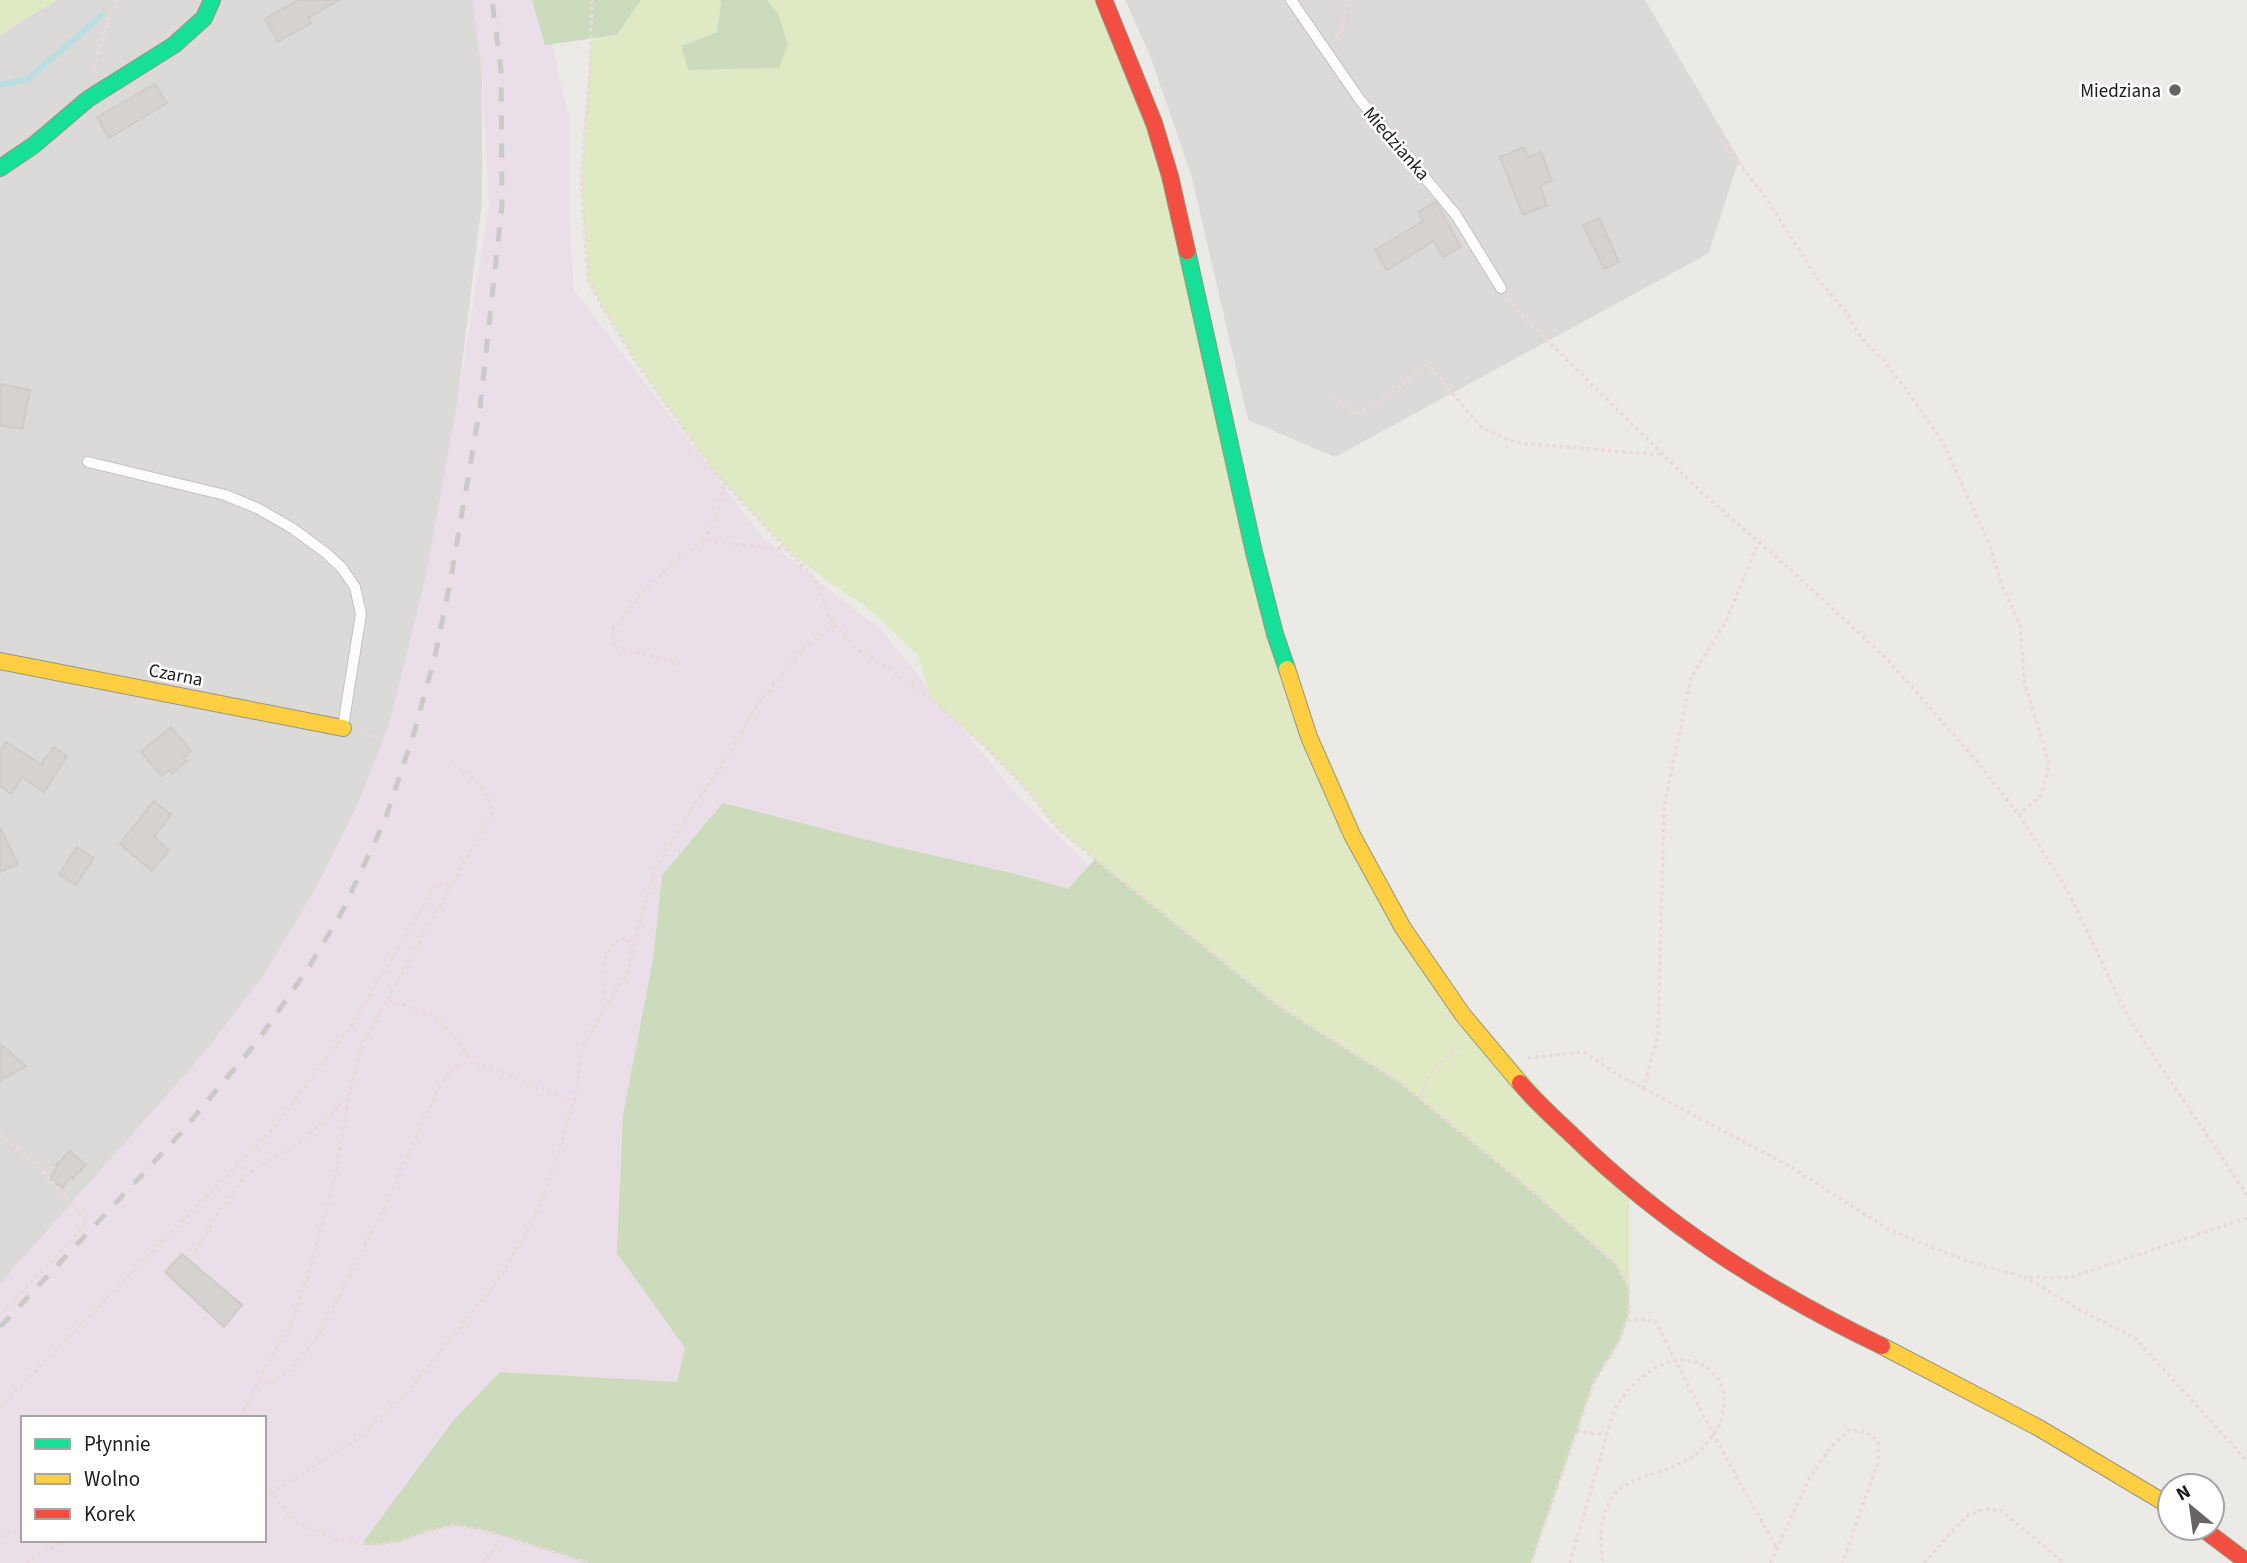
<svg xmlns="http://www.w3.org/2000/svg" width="2247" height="1563" viewBox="0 0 2247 1563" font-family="'Source Sans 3',sans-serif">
  <rect width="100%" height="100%" fill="#eceae7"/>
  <path fill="#dbdad8" d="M56 0H473L482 70V202L457 405 426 577 390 722 359 802 314 892 264 975 207 1050 0 1284V35Z
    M1125 0H1645L1739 159 1709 253 1335 457 1248 420 1192 178 1150 55Z"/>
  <path fill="#eadfe8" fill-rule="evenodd" d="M473 0H544L560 82 569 114V208L574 290 762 537 881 630 1015 793 1152 928 1501 1563H0V1284L207 1050 264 975 314 892 359 802 390 722 426 577 457 405 489 205 482 70ZM23 1418H264V1540H23Z"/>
  <path fill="#dfeac5" d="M0 0H56L0 35Z
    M641 0H720L721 3 717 32 681 46 688 70 779 68 778 13 767 0H1104L1134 66 1275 637 1415 950 1629 1188V1288L1616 1264 1519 1180 1401 1083 1279 1006 1060 831 1022 784 991 752 931 699 918 655 867 607 827 581 790 552 715 473 640 368 601 305 588 279 581 180 591 41 617 35Z"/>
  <path fill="#ccdbbc" d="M532 0H641L617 35 545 45Z
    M720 0H767L778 13 788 45 779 68 688 70 681 46 717 32 721 3Z
    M723 803 887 845 1016 874 1068 889 1095 859 1279 1006 1401 1083 1519 1180 1616 1264 1629 1288V1312L1620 1340 1593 1384 1531 1563H588L487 1531 453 1525 426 1532 399 1542 379 1545H361L453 1421 500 1372 677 1382 685 1348 617 1253 623 1115 653 960 662 875Z"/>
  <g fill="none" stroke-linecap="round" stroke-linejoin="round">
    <path stroke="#badfe0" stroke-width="6" d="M0 85 28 79 102 15"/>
  </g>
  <path fill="#d5d2d0" stroke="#cfcbc8" stroke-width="2" d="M298 0H339L308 18 311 23 278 42 265 19Z
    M155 84 167 103 109 138 97 117Z
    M1524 147 1528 157 1541 152 1552 181 1540 186 1547 205 1523 215 1500 157Z
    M1436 202 1461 247 1443 257 1434 241 1387 270 1375 250 1423 221 1418 212Z
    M1599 218 1619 262 1604 269 1583 225Z
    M0 384 30 390 22 429 0 425Z
    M171 727 191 751 183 758 187 761 172 774 169 770 161 776 141 752Z
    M6 742 41 764 54 747 67 756 44 792 22 777 11 794 0 786V751Z
    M154 801 171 815 154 837 169 850 152 871 120 844Z
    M0 827 18 864 0 872Z
    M77 847 94 858 76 885 59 874Z
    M0 1044 26 1066 0 1081Z
    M70 1151 86 1165 72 1179 71 1177 62 1188 50 1178 58 1166 56 1165Z
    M182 1254 242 1305 224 1327 165 1272Z"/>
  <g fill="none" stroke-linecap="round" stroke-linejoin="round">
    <defs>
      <path id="lane" d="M1291 0 1360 100 1456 215 1501 288
        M88 462 225 495 257 508 292 528 326 553 342 568 355 587 361 614 343 726"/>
      <path id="fast" d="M0 168 34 145 88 99 174 45 204 18 212 0
        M1187 251 1254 552 1275 634 1287 669"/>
      <path id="slow" d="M0 661 343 728
        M1287 669 1309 737 1352 835 1403 928 1463 1015 1520 1083
        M1882 1346 2039 1428 2170 1506"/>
      <path id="jam" d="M1104 0 1154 123 1170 176 1187 251
        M1520 1083C1536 1102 1555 1119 1573 1136 1664 1225 1768 1291 1882 1346
        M2202 1528 2247 1562"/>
    </defs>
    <use href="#lane" stroke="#c3c2c1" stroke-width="12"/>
    <use href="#fast" stroke="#97957e" stroke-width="18"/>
    <use href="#slow" stroke="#97957e" stroke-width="18"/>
    <use href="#jam" stroke="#97957e" stroke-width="18"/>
    <path stroke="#ead9d9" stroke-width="3.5" stroke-dasharray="3.5 3.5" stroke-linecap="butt" d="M592 0 589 87 581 180 588 279 601 305 640 368 715 473 809 573 817 584 830 618 854 647 895 672 931 699 991 752 1022 784 1060 831 1279 1006 1401 1083 1519 1180 1616 1264 1629 1288V1312L1620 1340 1593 1384 1531 1563
      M1335 38 1340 36 1347 0
      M94 68 109 17 117 0
      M1717 134 1768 201 1817 278 1847 313 1860 336 1884 361 1909 393 1943 443 1990 545 2002 586 2020 624 2024 680 2049 764 2041 795 2019 815
      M1508 298 1523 316 1567 360 1699 490 1791 570 1886 658 1976 760 2019 815 2067 889 2128 1017 2247 1195
      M1332 398 1358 413 1387 398 1427 364 1482 428 1517 443 1662 455
      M704 541 717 515 724 484
      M680 664C659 656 637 655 615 647L612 631 644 591 677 559 704 541 785 549
      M365 734 380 738
      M634 943 654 871 688 815 723 764 759 703 804 648 836 625
      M389 1000 436 1017 463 1047 470 1062
      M1528 1058 1583 1052 1622 1077 1789 1166 1890 1230 1966 1261 2025 1277
      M1643 1089 1658 1036 1664 807 1691 678 1726 621 1759 542
      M1419 1098 1434 1068 1460 1047
      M0 1135C34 1159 61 1190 87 1223L0 1316
      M2247 1218 2069 1278 2025 1277 2080 1310 2135 1338 2247 1461
      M195 1252 219 1212 246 1175 307 1137 349 1097
      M1627 1320 1641 1319 1656 1322 1713 1434 1776 1547
      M259 1378 268 1384 287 1373 318 1337 384 1209 437 1091 452 1068 470 1062 500 1071 573 1102
      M0 1407 271 1131 351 1026 435 886 453 881
      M241 1418 259 1378 291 1324 310 1269 334 1181 351 1085 364 1041 491 815C491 789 472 776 451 763
      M1577 1431 1606 1435
      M264 1485 297 1523 340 1541 379 1545 399 1542 426 1532 453 1525 487 1531 588 1563
      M271 1493 353 1442 407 1393 493 1287 527 1233 550 1180 576 1094 582 1046 629 970 634 943 621 937C596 959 603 977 605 1007
      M0 1537 18 1530 23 1531
      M26 1563 36 1555 66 1540
      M482 1563 505 1537
      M1570 1563C1580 1527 1590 1492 1601 1456 1606 1439 1610 1416 1620 1401 1629 1386 1647 1371 1664 1364 1697 1350 1731 1376 1723 1411 1721 1421 1720 1427 1713 1435 1707 1441 1703 1450 1696 1454 1680 1466 1661 1471 1643 1477 1601 1491 1598 1524 1603 1563
      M1770 1563 1810 1477 1830 1448 1849 1430 1867 1432 1878 1442V1463L1842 1563
      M1924 1563 1965 1517 1984 1509 2002 1511 2064 1563"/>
    <use href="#lane" stroke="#fcfcfb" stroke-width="10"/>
    <use href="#fast" stroke="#16e098" stroke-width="16"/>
    <use href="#slow" stroke="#ffcf43" stroke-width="16"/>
    <use href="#jam" stroke="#f24e42" stroke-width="16"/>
    <path stroke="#cacac9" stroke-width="5" stroke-dasharray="14 14" stroke-linecap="butt" d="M0 1327 180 1134 259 1039 309 967 343 910 385 820 414 733 435 656 450 583 480 408 502 205 501 70 492 0"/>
  </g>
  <circle fill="#666564" stroke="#fff" stroke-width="2.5" cx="2175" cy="90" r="7"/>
  <g text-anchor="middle" stroke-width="5" stroke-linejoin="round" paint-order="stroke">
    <g font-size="19" fill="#1e1e1e" stroke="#fff" text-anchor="end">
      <text x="2161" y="97">Miedziana</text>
    </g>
    <g font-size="19" fill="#1e1e1e" stroke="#fff">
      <text transform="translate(1397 143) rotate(49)" y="7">Miedzianka</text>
      <text transform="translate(176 674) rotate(11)" y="7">Czarna</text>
    </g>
  </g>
  <rect x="21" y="1416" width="245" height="126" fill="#ffffff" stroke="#a5a5a5" stroke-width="2"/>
  <rect x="35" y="1439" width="35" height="10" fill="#16e098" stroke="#a5a5a5" stroke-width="2"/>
  <text x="84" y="1451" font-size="21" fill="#1e1e1e">Płynnie</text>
  <rect x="35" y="1474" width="35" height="10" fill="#ffcf43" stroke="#a5a5a5" stroke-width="2"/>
  <text x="84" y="1486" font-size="21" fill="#1e1e1e">Wolno</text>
  <rect x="35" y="1509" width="35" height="10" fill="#f24e42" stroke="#a5a5a5" stroke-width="2"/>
  <text x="84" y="1521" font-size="21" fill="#1e1e1e">Korek</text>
  <g transform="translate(2191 1507) rotate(331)"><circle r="33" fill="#ffffff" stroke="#a5a5a5" stroke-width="2"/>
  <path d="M0-5L12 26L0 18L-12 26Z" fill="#666564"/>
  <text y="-10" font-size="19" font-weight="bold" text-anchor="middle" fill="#1e1e1e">N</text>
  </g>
</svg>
